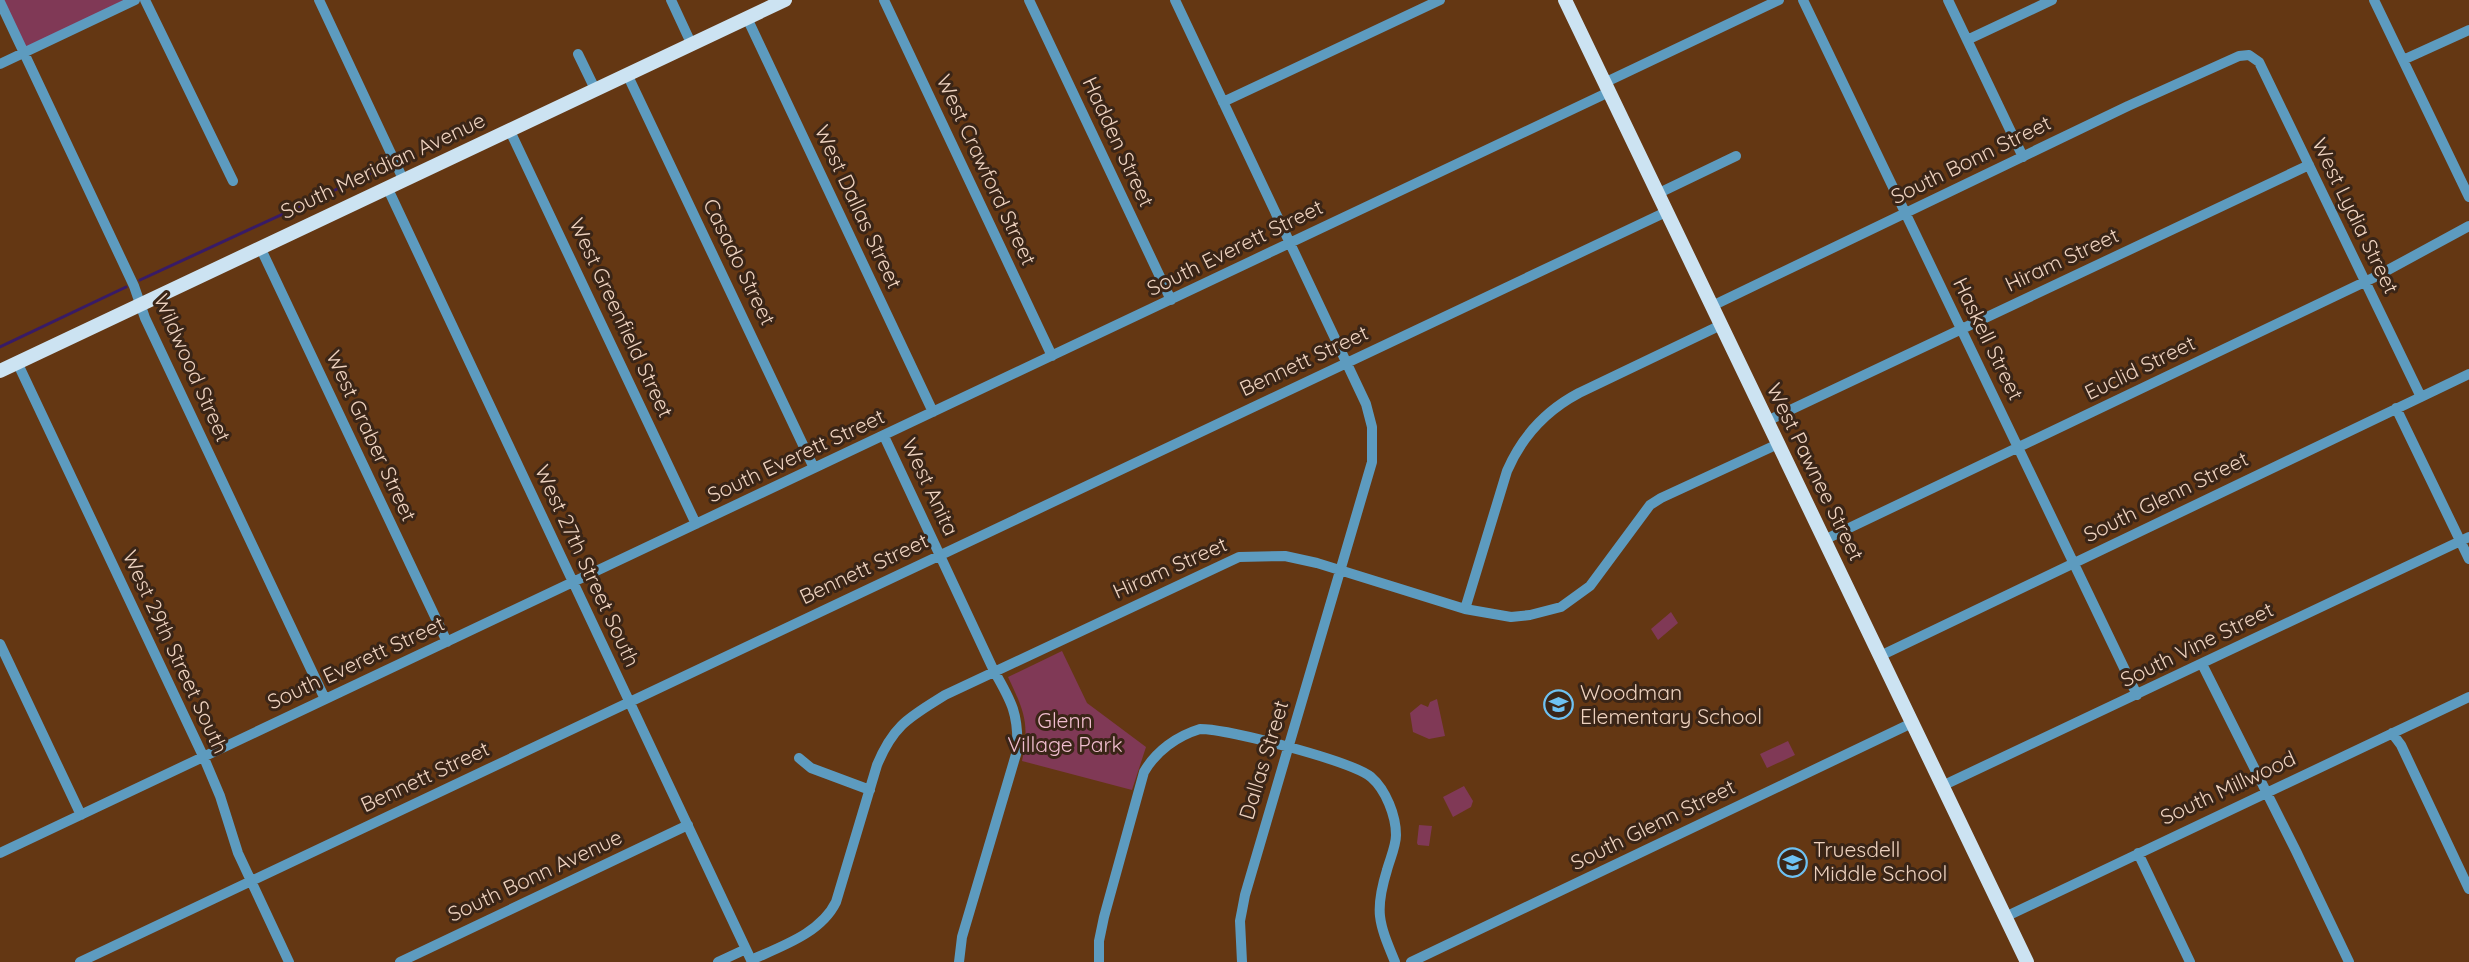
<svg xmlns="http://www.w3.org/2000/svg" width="2469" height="962" viewBox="0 0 2469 962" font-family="Quicksand,sans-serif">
  <rect width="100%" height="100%" fill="#643713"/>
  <path fill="#803956" d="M0 0H135L24 53Z
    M1671 612 1678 623 1658 640 1651 629Z
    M1062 651 1087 703 1146 747 1132 790 1022 761C1030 723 1024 711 1008 677Z
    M1437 699 1445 736 1429 739 1413 732 1410 713 1421 704 1428 707 1430 702Z
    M1788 741 1795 755 1767 768 1760 754Z
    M1464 786 1473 801 1471 807 1453 817 1443 797Z
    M1419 825 1432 826 1429 846 1418 845 1417 843Z"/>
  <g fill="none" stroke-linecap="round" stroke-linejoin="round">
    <path stroke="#381b67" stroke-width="3" d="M140 280 374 172 379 167
      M0 347 126 287"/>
    <path stroke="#5d9bbf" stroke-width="10" d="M145 0 233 181
      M319 0 403 179
      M671 0 691 43
      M884 0 1052 356
      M1029 0 1171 300
      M1175 0 1366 404 1372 427V462L1245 895 1240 921 1242 962
      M1803 0 2137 695
      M1948 0 2023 157
      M2374 0 2469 197
      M0 2 134 286 145 318 325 699
      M747 18 933 412
      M1967 40 2052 0
      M578 54 595 89
      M2403 60 2469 30
      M0 64 135 0
      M627 74 814 468
      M1604 83 1779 0
      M1223 102 1440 0
      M509 129 696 524
      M387 187 752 962
      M1657 194 1736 156
      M260 247 447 642
      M1712 306 2128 106 2239 56 2249 55 2259 62 2421 397
      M17 362 204 758 220 796 238 853 289 962
      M2396 408 2469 559
      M1767 421 2309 165
      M884 436 994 671C1012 702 1019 715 1017 751L962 937 959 962
      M1824 540 2375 277 2469 226
      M1465 609 1507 471C1522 436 1545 411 1579 393L1721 325
      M0 644 81 815
      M1880 656 2469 374
      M2202 664 2296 851 2349 962
      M2392 733 2401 745 2469 889
      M799 758 811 768 870 790
      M1942 786 2469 537
      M0 853 1609 92
      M2138 853 2190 962
      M2005 917 2469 697
      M751 960C782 946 821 933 836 902L877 765C894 724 910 717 945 695L1239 557 1285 556 1317 563 1465 609 1511 617 1530 615 1561 607 1590 586 1650 505 1661 498 1778 444
      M80 962 1666 212
      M400 962 688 825
      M718 962 746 949
      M1099 962V941L1104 917 1144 772C1156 751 1177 736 1200 729 1229 729 1351 761 1371 777 1386 790 1396 816 1396 835 1396 846 1390 859 1387 870 1374 912 1379 923 1395 962
      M1411 962 1912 723"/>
    <path stroke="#cce3f2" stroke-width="14" d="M1565 0 2027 962
      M0 371 785 0"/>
  </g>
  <defs>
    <symbol id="school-ring" viewBox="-11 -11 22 22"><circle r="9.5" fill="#3a2517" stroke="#6ec2f3" stroke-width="1.5"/><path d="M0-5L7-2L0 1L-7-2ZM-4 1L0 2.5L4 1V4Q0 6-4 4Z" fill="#6ec2f3"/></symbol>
  </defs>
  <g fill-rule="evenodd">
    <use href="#school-ring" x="1542" y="688" width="33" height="33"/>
    <use href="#school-ring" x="1776" y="846" width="33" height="33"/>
  </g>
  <g text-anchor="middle" stroke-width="6" stroke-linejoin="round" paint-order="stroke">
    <g font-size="21" fill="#eed2bf" stroke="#3a2517">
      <text transform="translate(1118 142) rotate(65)" y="7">Hadden Street</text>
      <text transform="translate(1971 160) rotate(-26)" y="7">South Bonn Street</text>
      <text transform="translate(383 166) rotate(-25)" y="7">South Meridian Avenue</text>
      <text transform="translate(986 170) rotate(65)" y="7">West Crawford Street</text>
      <text transform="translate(858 207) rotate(65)" y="7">West Dallas Street</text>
      <text transform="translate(2355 216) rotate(64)" y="7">West Lydia Street</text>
      <text transform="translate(1235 248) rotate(-26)" y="7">South Everett Street</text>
      <text transform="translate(2062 260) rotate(-25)" y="7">Hiram Street</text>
      <text transform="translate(739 262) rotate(64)" y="7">Casado Street</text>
      <text transform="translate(621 318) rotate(65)" y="7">West Greenfield Street</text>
      <text transform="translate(1988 339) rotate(64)" y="7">Haskell Street</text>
      <text transform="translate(1304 361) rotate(-25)" y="7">Bennett Street</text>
      <text transform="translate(192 368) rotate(66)" y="7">Wildwood Street</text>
      <text transform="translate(2140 368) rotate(-26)" y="7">Euclid Street</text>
      <text transform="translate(371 436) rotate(65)" y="7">West Graber Street</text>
      <text transform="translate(796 456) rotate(-25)" y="7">South Everett Street</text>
      <text transform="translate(1815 472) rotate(64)" y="7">West Pawnee Street</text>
      <text transform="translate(930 487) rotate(65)" y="7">West Anita</text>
      <text transform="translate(2166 497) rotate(-26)" y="7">South Glenn Street</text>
      <text transform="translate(587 566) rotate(65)" y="7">West 27th Street South</text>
      <text transform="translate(1170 568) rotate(-24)" y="7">Hiram Street</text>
      <text transform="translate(864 569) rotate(-25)" y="7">Bennett Street</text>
      <text transform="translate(2197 645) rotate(-26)" y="7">South Vine Street</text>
      <text transform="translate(175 652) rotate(65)" y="7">West 29th Street South</text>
      <text transform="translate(356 663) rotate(-25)" y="7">South Everett Street</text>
      <text transform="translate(1264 760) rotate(-73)" y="7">Dallas Street</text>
      <text transform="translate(425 777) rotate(-25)" y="7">Bennett Street</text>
      <text transform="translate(2228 788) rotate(-25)" y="7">South Millwood</text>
      <text transform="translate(1653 825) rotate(-26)" y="7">South Glenn Street</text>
      <text transform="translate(535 876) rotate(-25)" y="7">South Bonn Avenue</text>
    </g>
    <g font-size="21" fill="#eed2bf" stroke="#3a2517" text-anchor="start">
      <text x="1580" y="700">Woodman<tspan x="1580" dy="24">Elementary School</tspan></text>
      <text x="1813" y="857">Truesdell<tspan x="1813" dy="24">Middle School</tspan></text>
    </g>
    <g font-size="21" fill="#f0bdce" stroke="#3a2517">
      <text x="1065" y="728">Glenn<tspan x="1065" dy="24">Village Park</tspan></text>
    </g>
  </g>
</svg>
